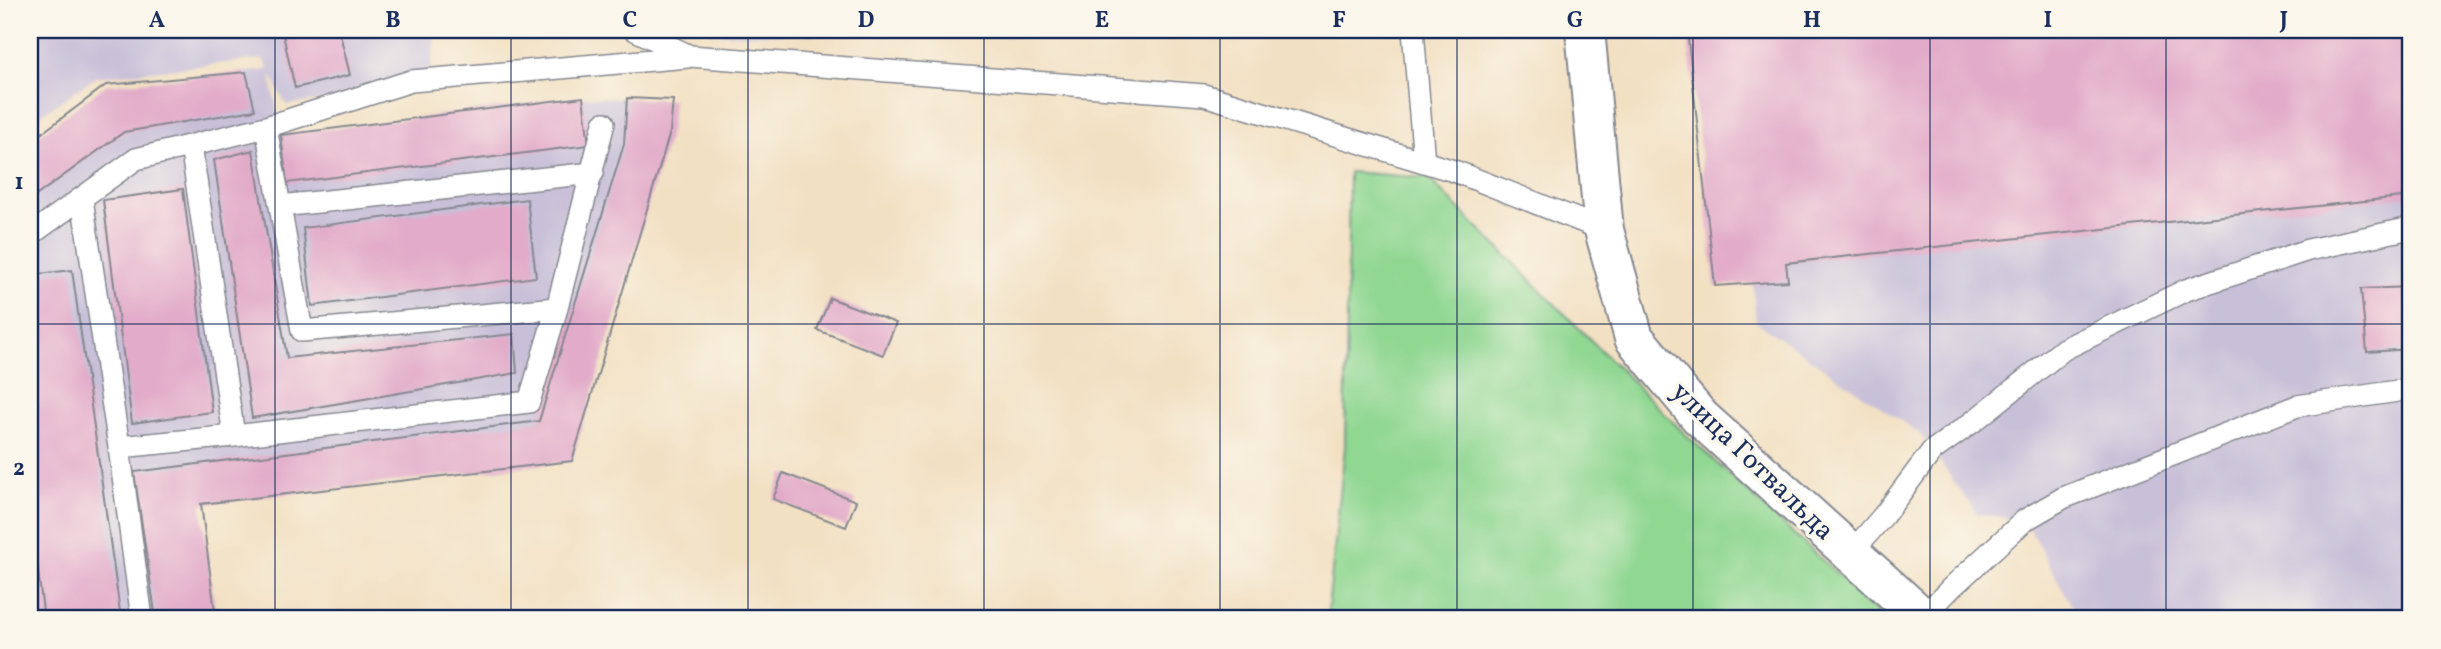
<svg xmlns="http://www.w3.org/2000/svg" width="2441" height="649" viewBox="0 0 2441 649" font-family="Vollkorn,serif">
  <rect width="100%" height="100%" fill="#fbf7ec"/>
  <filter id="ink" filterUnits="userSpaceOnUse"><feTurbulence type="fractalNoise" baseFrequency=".0143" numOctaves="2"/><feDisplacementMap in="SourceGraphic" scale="14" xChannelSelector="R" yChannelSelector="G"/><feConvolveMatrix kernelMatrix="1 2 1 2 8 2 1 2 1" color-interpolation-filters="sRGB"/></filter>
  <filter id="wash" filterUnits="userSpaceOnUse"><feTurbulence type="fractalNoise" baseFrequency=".00686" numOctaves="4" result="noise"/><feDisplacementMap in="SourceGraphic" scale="28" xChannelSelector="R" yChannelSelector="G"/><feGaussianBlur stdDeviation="1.57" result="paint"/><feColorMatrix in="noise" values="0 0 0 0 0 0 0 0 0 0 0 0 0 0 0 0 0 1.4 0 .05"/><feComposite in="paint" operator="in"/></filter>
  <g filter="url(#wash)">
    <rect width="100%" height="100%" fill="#f2e0c2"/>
    <path fill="#c8bfd8" d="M30 30H436L428 88 286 105 270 73 281 135 583 97 673 100 670 132 572 461 201 504 216 619H30V142L106 85 269 70 263 59 96 77 30 122Z
      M710 30H1134L1135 38 712 34Z
      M1693 30H2411V619H2079L2025 520 1977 514 1919 433 1756 322 1751 264H1721Z"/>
    <path fill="#90d792" stroke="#568378" stroke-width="2" d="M1349 172 1428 178 1683 432 1886 619H1327L1345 447Z"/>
    <g id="blocks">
      <path fill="#e2abc9" d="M282 30H339L350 75 295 88Z
        M1687 30H2411V196L1786 263 1788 281 1715 286Z
        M246 72 255 110 124 132 30 200V142L106 85Z
        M583 97 589 145 287 183 281 135Z
        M627 98 673 100 670 132 572 461 201 504 216 619H156L134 472 539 421 624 144Z
        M253 150 287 358 514 334 517 373 252 418 214 160Z
        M183 189 212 412 132 423 103 200Z
        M527 199 536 277 312 306 303 228Z
        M72 270 121 619H44L30 508V275Z
        M2411 287V349L2367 352 2361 289Z
        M830 298 896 323 883 355 817 330Z
        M783 473 856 501 846 527 773 499Z
        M2387 611 2390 619H2370Z"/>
    </g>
  </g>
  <g filter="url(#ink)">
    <use href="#blocks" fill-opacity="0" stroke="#868890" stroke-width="2"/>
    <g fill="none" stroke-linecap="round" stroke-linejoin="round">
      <defs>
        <path id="lane" d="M635 30 690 56 1204 95 1457 172 1604 230
          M1413 30 1424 162
          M191 146 234 436 529 402 557 308 302 331 266 127
          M82 199 119 447 234 436
          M280 206 593 173
          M30 235 136 159 266 127 411 81 688 57
          M557 308 604 123
          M119 447 142 619
          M1851 553 1884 515 1932 451 1974 421 2064 349 2186 290 2308 250 2411 228
          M1922 618 1952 587 2025 520 2063 498 2297 406 2411 389"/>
        <path id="primary" d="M1585 30 1604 230 1634 338 1700 417 1924 619"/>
      </defs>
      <use href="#lane" stroke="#868890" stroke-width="24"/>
      <use href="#primary" stroke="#868890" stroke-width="42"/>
      <use href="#lane" stroke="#fff" stroke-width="21"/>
      <use href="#primary" stroke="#fff" stroke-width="38"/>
    </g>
  </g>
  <path fill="none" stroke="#1b2f5e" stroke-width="2" stroke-opacity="0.55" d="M275 30V619M511 30V619M748 30V619M984 30V619M1220 30V619M1457 30V619M1693 30V619M1930 30V619M2166 30V619M30 324H2411"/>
  <g text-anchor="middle" stroke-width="7" stroke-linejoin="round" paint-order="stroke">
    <g font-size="28" fill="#1b2f5e" stroke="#fbf7ec">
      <text transform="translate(1754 460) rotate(44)" y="10">улица Готвальда</text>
    </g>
  </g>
  <rect width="2441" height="649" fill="none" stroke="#fbf7ec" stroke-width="77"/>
  <rect x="38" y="38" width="2364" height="572" fill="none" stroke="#1b2f5e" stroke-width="2.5"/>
  <g font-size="23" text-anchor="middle" font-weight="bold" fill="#1b2f5e">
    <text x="157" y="27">A</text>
    <text x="393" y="27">B</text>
    <text x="630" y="27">C</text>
    <text x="866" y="27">D</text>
    <text x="1102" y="27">E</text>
    <text x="1339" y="27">F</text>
    <text x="1575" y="27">G</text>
    <text x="1812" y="27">H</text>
    <text x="2048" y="27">I</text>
    <text x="2284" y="27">J</text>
    <text x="19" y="189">1</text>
    <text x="19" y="475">2</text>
  </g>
</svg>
